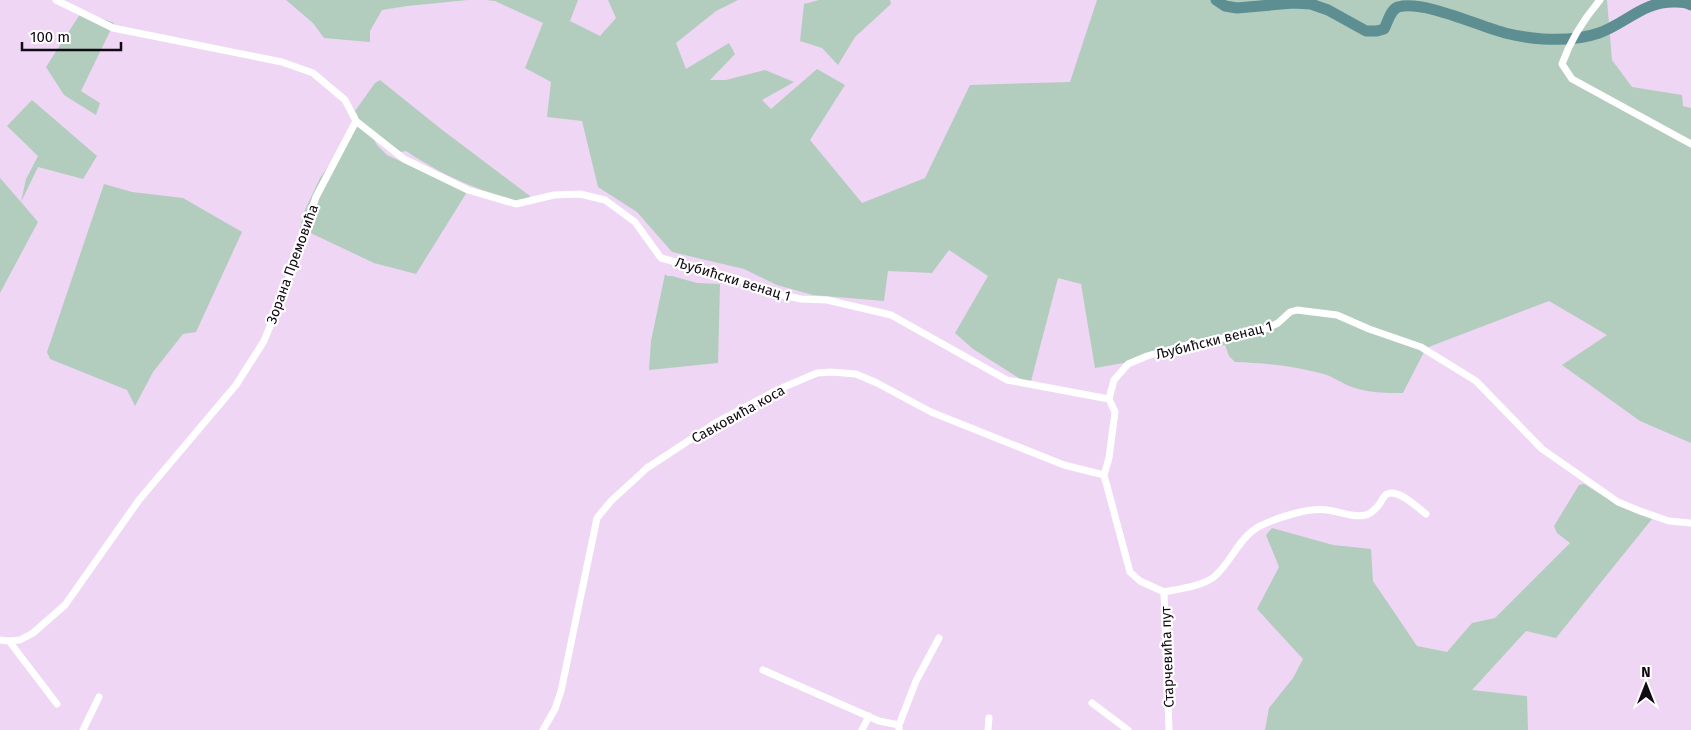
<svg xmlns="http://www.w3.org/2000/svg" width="1691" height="730" viewBox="0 0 1691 730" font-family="'Fira Sans',sans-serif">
  <rect width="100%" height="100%" fill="#eed6f4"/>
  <path fill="#b2cdbd" d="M286 0H468L407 6 382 10 370 31V42L324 38 313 23Z
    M486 0H578L570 21 600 36 616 18 608 0H738L716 11 676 43 686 69 729 43 735 54 710 80H726L765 70 794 82 762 100 771 109 817 69 845 85 810 140 862 203 925 178 970 85 1070 82 1097 0H1607L1612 60 1632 87 1682 95 1683 106 1691 108V443L1640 421 1562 365 1607 335 1549 301 1426 348 1403 393C1385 393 1369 393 1352 387 1343 384 1334 377 1324 374 1294 366 1266 363 1235 362L1229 356 1225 345 1095 368 1081 284 1058 278 1030 385 973 349 955 333 988 276 949 250 932 273 888 271 884 301 813 295 777 285 744 269 672 252 637 212 598 187 582 121 547 117 551 82 525 68 543 23 495 1Z
    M819 0H890L891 4 855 37 838 65 822 48 800 41 804 4Z
    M82 11 114 23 81 91 100 103 96 115 64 95 46 67Z
    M380 80 441 129 530 196 529 199 516 203C502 196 487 192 472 186 449 177 427 165 406 151L401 152 368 129 377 145 387 155 467 192 416 274 374 263 300 228 304 212 320 178 338 153 358 116 355 111 375 83Z
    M32 100 97 156 83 179 38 167 21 202 38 222 0 293V178L21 202 26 179 38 156 7 126Z
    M104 184 132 192 183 198 242 232 196 332 183 334 153 372 135 406 127 390 50 359 47 352Z
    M665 274 667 276H672L697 283 720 284 718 363 649 370 651 341Z
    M1584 484C1606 498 1627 511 1652 519L1556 638 1526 631 1472 690 1527 696 1528 730H1265L1269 708 1293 678 1303 659 1257 609 1279 567 1266 535 1272 528 1333 545 1371 549 1373 581 1417 646 1447 652 1472 623 1495 618 1570 543 1557 533 1554 526 1579 485Z"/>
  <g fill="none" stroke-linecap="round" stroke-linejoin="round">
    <path stroke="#5d8e91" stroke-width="11" d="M1216 0 1225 6 1237 8 1293 3 1311 4 1328 10 1366 31H1377L1384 29C1388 22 1390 10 1398 7 1424 0 1478 26 1505 33 1517 36 1530 38 1543 39 1561 40 1582 39 1599 33 1627 23 1643 1 1676 2 1682 2 1686 2 1691 5"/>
    <path stroke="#fff" stroke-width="7" d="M56 0 113 28 282 62 313 73 345 100 356 121 404 159 468 190 516 204 554 195 580 194 605 200 635 222 661 258 738 279 772 293 801 299 827 300 891 315 1007 380 1109 399 1114 380 1128 364 1147 356 1186 345 1261 331 1278 323 1290 312 1297 310 1337 315 1369 329 1421 347 1476 381 1542 449 1618 502 1640 511 1669 521 1691 523
      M1600 0C1584 19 1570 41 1562 64L1572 79 1691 144
      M1104 475 1130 572 1140 581 1164 592
      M1104 475 1109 458 1115 412 1109 399
      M1164 592C1179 589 1204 586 1215 576 1231 562 1239 538 1258 527 1276 518 1308 507 1328 510 1341 512 1353 518 1366 515 1371 514 1374 510 1378 506 1381 503 1383 496 1387 494 1398 488 1418 508 1426 514
      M1164 592 1169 730
      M0 640 9 641 20 640 33 633 65 605 139 500 236 385 264 341 283 294 316 197 356 121
      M9 641 57 704
      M763 670 879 721 899 725V730
      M1092 703 1128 730
      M899 725 916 681 939 638
      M83 730 99 697
      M543 730 555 709 561 691 597 518 611 501 647 468 717 422 777 390 817 373 831 372 856 374 877 383 931 412 1064 465 1104 475
      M862 730 869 716
      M988 730 989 718"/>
  </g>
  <g text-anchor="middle" stroke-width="4.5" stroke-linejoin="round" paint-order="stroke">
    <g font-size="14" fill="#110913" stroke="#fff">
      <text transform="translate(292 264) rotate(-70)" y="5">Зорана Премовића</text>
      <text transform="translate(733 279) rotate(17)" y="5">Љубићски венац 1</text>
      <text transform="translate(1214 340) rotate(-14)" y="5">Љубићски венац 1</text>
      <text transform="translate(738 414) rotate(-29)" y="5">Савковића коса</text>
      <text transform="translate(1167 657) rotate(-92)" y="5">Старчевића пут</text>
    </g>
  </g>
  <g transform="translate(1646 685)" stroke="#ffffff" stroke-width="4" paint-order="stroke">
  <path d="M0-4L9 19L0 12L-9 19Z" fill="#110913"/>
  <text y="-8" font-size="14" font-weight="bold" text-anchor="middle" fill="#110913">N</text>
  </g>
  <path d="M22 42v8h99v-8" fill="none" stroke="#110913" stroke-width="2.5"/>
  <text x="30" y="42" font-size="15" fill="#110913" stroke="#ffffff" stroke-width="4" paint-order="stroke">100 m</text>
</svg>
